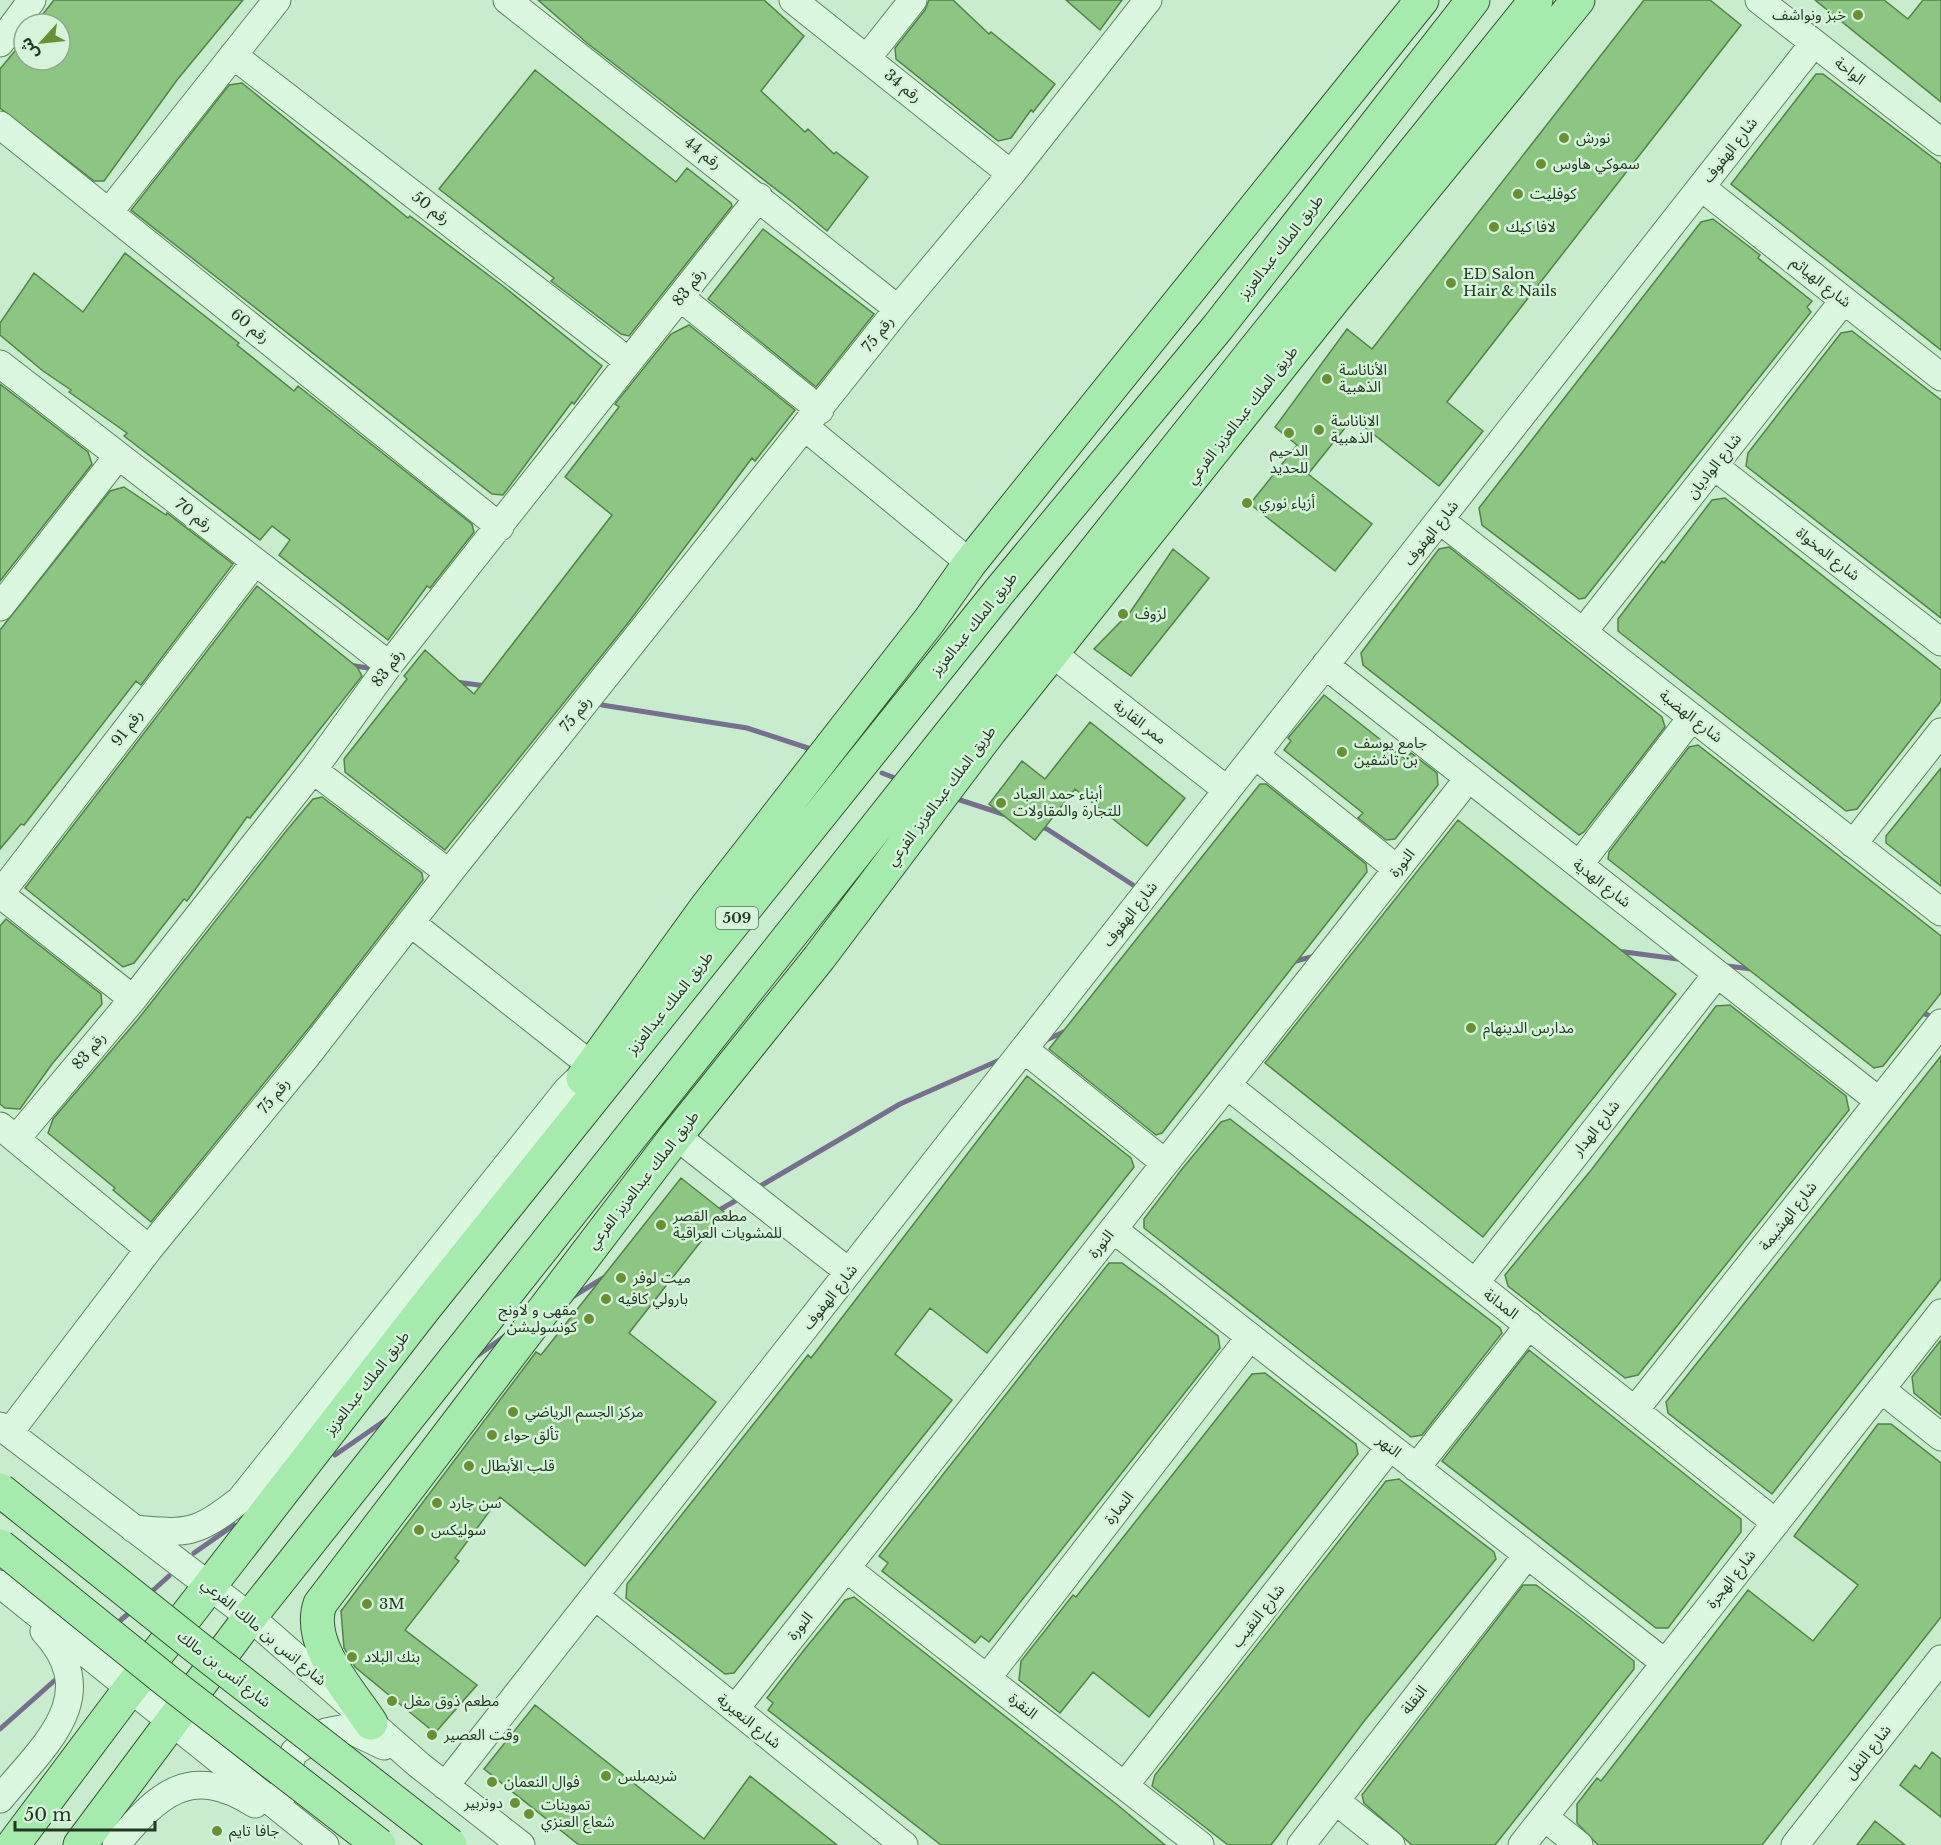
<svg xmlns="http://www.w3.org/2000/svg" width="1941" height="1845" viewBox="0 0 1941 1845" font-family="'Libre Baskerville','Noto Sans Arabic',serif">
  <rect width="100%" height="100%" fill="#c9ebce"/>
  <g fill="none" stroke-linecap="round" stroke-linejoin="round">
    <path stroke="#76708e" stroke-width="5" d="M349 665 368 668
      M456 682 486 686
      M602 705 747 728 814 750
      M882 773 900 780
      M954 798 1006 815
      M1038 826 1047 829 1133 885
      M1617 951 1678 959
      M1292 962 1311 957
      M1727 966 1752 969
      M1918 1012 1928 1015
      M1044 1041 1068 1030
      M762 1185 900 1104 1002 1059
      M716 1212 735 1201
      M572 1297 605 1277
      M474 1358 505 1336
      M335 1455 390 1417
      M194 1553 234 1525
      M149 1594 169 1576
      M116 1624 134 1609
      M0 1729 54 1681"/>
  </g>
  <path fill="#8cc682" stroke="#518447" stroke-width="1.5" d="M54 0H243L177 80 104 181H94L0 108V69L24 40V60H60V24H35Z
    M538 0H764L804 36 761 91 805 132 808 129 834 154 836 152 868 177 827 231 795 204 587 43Z
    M929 0H953L989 34 991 32 1055 84 1033 112 1031 110 1011 138 998 141 896 59 895 48 925 10Z
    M1066 0H1122L1100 30Z
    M1644 0H1710L1741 25 1447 402 1483 431 1439 486 1353 418 1308 474 1372 524 1335 571 1250 504 1297 445 1275 427 1347 329 1372 349Z
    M1815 0H1884L1908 19 1923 0H1941V102Z
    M535 70 676 182 687 168 731 203 732 206 629 336 621 334 551 281 554 278 439 189Z
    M1816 74H1823L1941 164V350L1731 184Z
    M242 83 408 218 410 216 503 286 602 366 574 404 572 402 503 495 492 494 131 210 229 85Z
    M1713 219 1760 255 1758 258 1812 301 1807 307 1811 312 1585 598 1579 599 1482 525 1479 508 1701 222Z
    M763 229 874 314 816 387 708 299Z
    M125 253 239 343 237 345 294 391 298 386 472 524 474 532 430 588 427 586 388 640 279 555 290 540 272 526 260 540 124 436 127 433 69 392 71 390 43 371 0 335V323L34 273 83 312Z
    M689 325 795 410 755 461 752 458 628 623 445 850 345 772 344 759 407 679 404 676 425 650 474 694 612 515 565 477 619 407 615 404 671 334Z
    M1852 331 1941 400V618L1746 466 1748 453 1841 333Z
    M0 384 88 452 92 464 0 581Z
    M124 487 166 515 167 513 233 564 141 685 136 681 24 825 21 824 0 849V630L110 491Z
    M1725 498 1941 670V701L1857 809 1846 811 1618 631V619L1662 561 1664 563 1712 500Z
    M1449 547 1662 717 1665 727 1584 832 1579 835 1363 665 1361 653 1439 549Z
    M1173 549 1209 578 1131 676 1094 649 1131 611Z
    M257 586 357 667 362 676 250 818 247 817 187 901 184 899 134 963 123 967 25 888Z
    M1324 695 1405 759 1411 753 1437 773 1438 785 1395 839 1386 840 1358 818 1363 813 1284 750 1291 741 1288 738Z
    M1090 722 1185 798 1147 846 1075 789 1035 840 989 804 1022 761 1045 779Z
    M1698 745 1941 936V993L1883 1066 1874 1068 1608 859 1609 852 1689 747Z
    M1941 768V886L1886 843V836Z
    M1260 784H1266L1366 864 1367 872 1162 1133 1156 1135 1049 1049Z
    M322 797 422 873 423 880 312 1024 151 1222 113 1190 115 1188 48 1133 53 1119 139 1018 287 830 313 799Z
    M1458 820 1676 994 1483 1237 1265 1063Z
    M6 919 101 994 102 1004 52 1064 20 1109 5 1108 0 1104V926Z
    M1730 1005 1846 1096 1849 1110 1638 1375 1625 1378 1508 1286 1505 1275 1592 1169 1716 1006Z
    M1941 1056V1279L1772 1494 1668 1413 1666 1402Z
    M1027 1076 1131 1158 1134 1167 987 1353 930 1308 895 1354 952 1400 734 1673 725 1674 626 1598 627 1584 808 1355 811 1358Z
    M1230 1119 1500 1328 1502 1333 1422 1435 1411 1437 1144 1228V1219L1182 1169 1221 1122Z
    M681 1178 724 1212 629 1333 716 1402 585 1566 500 1497 455 1558 459 1561 405 1630 477 1685 435 1733 355 1667 344 1648 341 1611 536 1352 541 1355Z
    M1109 1263H1122L1164 1294 1218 1336 1220 1348 989 1642 981 1636 975 1643 882 1571 888 1563 879 1556Z
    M1941 1340V1415L1914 1393 1912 1377Z
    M1529 1350 1741 1519V1532L1668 1628H1656L1442 1461Z
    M1265 1373 1356 1444 1358 1454 1149 1717 1093 1672 1060 1713 1019 1680 1021 1661 1073 1595 1076 1597 1252 1374Z
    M1878 1424H1891L1941 1463V1617L1762 1845H1598L1577 1823V1804L1597 1778 1601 1781 1629 1745 1748 1590 1813 1641 1858 1585 1794 1536Z
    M1399 1479 1494 1552 1496 1559 1365 1720 1271 1845H1228L1152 1786 1155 1775 1386 1481Z
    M1523 1585H1536L1579 1617 1634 1661V1669L1495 1845H1412L1364 1803 1362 1795Z
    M854 1597 1120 1807 1165 1845H941L768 1710 773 1703 767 1698 804 1650 845 1600Z
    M535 1705 704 1839 750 1776 837 1845H579L484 1769Z
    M1932 1752 1941 1759V1817L1900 1785 1915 1765 1920 1769Z
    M1875 1821 1905 1845H1857Z"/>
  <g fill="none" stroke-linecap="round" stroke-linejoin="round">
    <defs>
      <path id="minor" d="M507 0 898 309
        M793 0 1011 174
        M1759 0 1941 142
        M0 43 32 0
        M233 55 628 361
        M867 58 913 0
        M0 125 500 527
        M1701 187 1941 377
        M109 212 277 0
        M681 298 820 410
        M0 364 389 665
        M806 428 970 563
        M1714 466 1941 642
        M1441 521 1941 912
        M0 607 118 456
        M1583 632 1844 300
        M1053 654 1227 790
        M1325 665 1879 1101
        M1255 755 1397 869
        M313 770 449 873
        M1853 844 1941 732
        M1579 865 1692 717
        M0 894 255 562
        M0 894 133 999
        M1024 1049 1165 1163
        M1227 1085 1776 1523
        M0 1126 149 1249
        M676 1136 849 1272
        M16 1139 133 999 313 770 389 665 759 197
        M1113 1229 1665 1663
        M1475 1283 1717 974
        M1881 1389 1941 1437
        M1635 1410 1941 1023
        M0 1426 250 1617 419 1765 521 1845
        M9 1433 149 1249 306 1057 449 873 898 309 1011 174 1148 0
        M1416 1468 1529 1325
        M134 1529C189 1534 196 1534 240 1500L567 1090 592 1066 411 923
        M846 1568 1200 1845
        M0 1584 325 1845
        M595 1596 904 1845
        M987 1678 1250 1337
        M735 1709 1468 779
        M1125 1785 1390 1447
        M445 1786 1814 43
        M285 1792 284 1778 294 1752 326 1732 346 1728 384 1746
        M0 1799C43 1746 105 1697 44 1631
        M1336 1801 1391 1845
        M1544 1817 1579 1845
        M116 1845C158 1794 190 1763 255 1804
        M1301 1845 1527 1555
        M1522 1845 1941 1313
        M1795 1845 1941 1659"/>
      <path id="major" d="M583 1078 705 909 929 621 970 563 1422 0
        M371 1723C350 1691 306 1644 320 1604L676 1136 819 958 990 731 1334 299 1578 0
        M13 1845 129 1690 424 1309 998 593 1218 327 1473 0
        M80 1845 250 1617 1256 348 1536 0"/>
    </defs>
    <use href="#minor" stroke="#60865f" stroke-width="29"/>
    <use href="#major" stroke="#365533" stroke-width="35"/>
    <use href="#minor" stroke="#dcf7e0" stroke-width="27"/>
    <use href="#major" stroke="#a5ebae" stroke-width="33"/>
    <defs>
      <path id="major-bridge" d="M0 1490 199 1649 450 1845
        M0 1546 167 1681 379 1845"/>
    </defs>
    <use href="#major-bridge" stroke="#365533" stroke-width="35" stroke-linecap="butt"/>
    <use href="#major-bridge" stroke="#a5ebae" stroke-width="33"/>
  </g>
  <g fill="#699134" stroke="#d8f3dc" stroke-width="2">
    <circle cx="1858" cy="15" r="6"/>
    <circle cx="1564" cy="138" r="6"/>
    <circle cx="1541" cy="164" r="6"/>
    <circle cx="1518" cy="194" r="6"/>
    <circle cx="1494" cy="227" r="6"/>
    <circle cx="1451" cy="283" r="6"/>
    <circle cx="1327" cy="379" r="6"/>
    <circle cx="1319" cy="430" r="6"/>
    <circle cx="1289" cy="433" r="6"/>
    <circle cx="1247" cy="503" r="6"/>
    <circle cx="1123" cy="614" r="6"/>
    <circle cx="1342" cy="752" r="6"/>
    <circle cx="1001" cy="803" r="6"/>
    <circle cx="1471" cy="1028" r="6"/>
    <circle cx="661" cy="1225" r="6"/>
    <circle cx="621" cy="1278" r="6"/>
    <circle cx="606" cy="1299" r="6"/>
    <circle cx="589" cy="1319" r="6"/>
    <circle cx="513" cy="1412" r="6"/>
    <circle cx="492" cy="1435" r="6"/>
    <circle cx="469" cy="1466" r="6"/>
    <circle cx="437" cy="1503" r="6"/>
    <circle cx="419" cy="1530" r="6"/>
    <circle cx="367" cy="1604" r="6"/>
    <circle cx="352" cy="1657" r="6"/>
    <circle cx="392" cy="1701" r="6"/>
    <circle cx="432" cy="1735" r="6"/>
    <circle cx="606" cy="1776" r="6"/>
    <circle cx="492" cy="1782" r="6"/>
    <circle cx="515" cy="1803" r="6"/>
    <circle cx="529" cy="1814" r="6"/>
    <circle cx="217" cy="1831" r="6"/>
  </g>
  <g text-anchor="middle" stroke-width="5" stroke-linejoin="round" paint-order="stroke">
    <rect fill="#d8f3dc" stroke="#597059" stroke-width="1.5" x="716" y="907" width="42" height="22" rx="4.5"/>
    <g font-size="14" font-weight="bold" fill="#233821">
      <text x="737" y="923">509</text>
    </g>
    <g font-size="15" fill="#233821" stroke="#d8f3dc" text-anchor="start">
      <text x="1846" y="20" text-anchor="end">خبز ونواشف</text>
      <text x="1576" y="143">نورش</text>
      <text x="1553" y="169">سموكي هاوس</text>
      <text x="1530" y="199">كوفليت</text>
      <text x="1506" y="232">لافا كيك</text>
      <text x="1463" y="279">ED Salon<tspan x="1463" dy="17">Hair &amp; Nails</tspan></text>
      <text x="1339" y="375">الأناناسة<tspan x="1339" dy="17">الذهبية</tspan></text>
      <text x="1331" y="426">الاناناسة<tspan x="1331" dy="17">الذهبية</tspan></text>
      <text x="1289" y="456" text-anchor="middle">الدحيم<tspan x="1289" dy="17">للحديد</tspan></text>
      <text x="1259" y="508">أزياء نوري</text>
      <text x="1135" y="619">لزوف</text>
      <text x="1354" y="748">جامع يوسف<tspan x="1354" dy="17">بن تاشفين</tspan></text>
      <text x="1013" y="799">أبناء حمد العباد<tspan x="1013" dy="17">للتجارة والمقاولات</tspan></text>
      <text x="1483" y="1033">مدارس الدينهام</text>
      <text x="673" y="1221">مطعم القصر<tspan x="673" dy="17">للمشويات العراقية</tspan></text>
      <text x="633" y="1283">ميت لوفر</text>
      <text x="618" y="1304">بارولي كافيه</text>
      <text x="577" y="1315" text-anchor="end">مقهى و لاونج<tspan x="577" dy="17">كونسوليشن</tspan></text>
      <text x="525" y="1417">مركز الجسم الرياضي</text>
      <text x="504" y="1440">تألق حواء</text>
      <text x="481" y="1471">قلب الأبطال</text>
      <text x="449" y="1508">سن جارد</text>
      <text x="431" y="1535">سوليكس</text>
      <text x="379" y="1609">3M</text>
      <text x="364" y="1662">بنك البلاد</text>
      <text x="404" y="1706">مطعم ذوق مغل</text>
      <text x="444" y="1740">وقت العصير</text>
      <text x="618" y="1781">شريمبلس</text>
      <text x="504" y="1787">فوال النعمان</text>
      <text x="503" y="1808" text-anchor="end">دونربير</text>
      <text x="541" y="1810">تموينات<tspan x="541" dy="17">شعاع العنزي</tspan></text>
      <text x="229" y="1836">جافا تايم</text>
    </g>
    <g font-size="15" fill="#233821" stroke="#d8f3dc">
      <text transform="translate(1850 71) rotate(38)" y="5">الواحة</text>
      <text transform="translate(903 86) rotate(39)" y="5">رقم 34</text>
      <text transform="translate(1730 150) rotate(-52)" y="5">شارع الهفوف</text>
      <text transform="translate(703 153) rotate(38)" y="5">رقم 44</text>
      <text transform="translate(431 208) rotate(38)" y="5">رقم 50</text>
      <text transform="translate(1281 247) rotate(-52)" y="5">طريق الملك عبدالعزيز</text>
      <text transform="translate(1821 282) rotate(38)" y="5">شارع الهياثم</text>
      <text transform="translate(689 287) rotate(-52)" y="5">رقم 83</text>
      <text transform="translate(250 326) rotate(39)" y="5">رقم 60</text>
      <text transform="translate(878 334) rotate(-52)" y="5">رقم 75</text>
      <text transform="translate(1242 415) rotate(-52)" y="5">طريق الملك عبدالعزيز الفرعي</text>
      <text transform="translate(1714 466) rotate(-52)" y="5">شارع الواديان</text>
      <text transform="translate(194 515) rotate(38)" y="5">رقم 70</text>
      <text transform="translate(1431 533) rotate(-52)" y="5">شارع الهفوف</text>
      <text transform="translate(1828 554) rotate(38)" y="5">شارع المخواة</text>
      <text transform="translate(974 624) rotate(-51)" y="5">طريق الملك عبدالعزيز</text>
      <text transform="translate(388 668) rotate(-53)" y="5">رقم 83</text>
      <text transform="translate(576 714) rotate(-51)" y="5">رقم 75</text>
      <text transform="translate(1691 716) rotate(38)" y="5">شارع الهضبة</text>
      <text transform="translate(1140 722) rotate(38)" y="5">ممر القاربة</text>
      <text transform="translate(127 728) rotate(-53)" y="5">رقم 91</text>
      <text transform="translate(941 796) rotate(-53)" y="5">طريق الملك عبدالعزيز الفرعي</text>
      <text transform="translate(1402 863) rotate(-52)" y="5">النورة</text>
      <text transform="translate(1602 883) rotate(38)" y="5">شارع الهدية</text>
      <text transform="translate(1130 914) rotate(-52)" y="5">شارع الهفوف</text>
      <text transform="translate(670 1003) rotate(-51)" y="5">طريق الملك عبدالعزيز</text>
      <text transform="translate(89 1051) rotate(-50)" y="5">رقم 83</text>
      <text transform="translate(274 1096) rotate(-51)" y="5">رقم 75</text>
      <text transform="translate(1596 1128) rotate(-52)" y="5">شارع الهدار</text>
      <text transform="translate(643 1180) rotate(-52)" y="5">طريق الملك عبدالعزيز الفرعي</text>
      <text transform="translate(1788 1216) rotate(-52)" y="5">شارع الهشيمة</text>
      <text transform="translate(1101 1244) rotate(-52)" y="5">النورة</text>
      <text transform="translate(830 1297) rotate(-52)" y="5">شارع الهفوف</text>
      <text transform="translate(1501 1304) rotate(38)" y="5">المدانة</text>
      <text transform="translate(367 1383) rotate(-52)" y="5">طريق الملك عبدالعزيز</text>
      <text transform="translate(1389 1446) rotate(38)" y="5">النهر</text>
      <text transform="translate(1119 1508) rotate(-52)" y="5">النمارة</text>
      <text transform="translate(1731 1579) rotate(-52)" y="5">شارع الهجرة</text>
      <text transform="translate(1258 1616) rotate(-52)" y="5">شارع النقيب</text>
      <text transform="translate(800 1626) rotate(-52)" y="5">النورة</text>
      <text transform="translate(264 1632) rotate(40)" y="5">شارع انس بن مالك الفرعي</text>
      <text transform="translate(224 1669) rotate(38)" y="5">شارع أنس بن مالك</text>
      <text transform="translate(1414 1700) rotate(-52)" y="5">النقلة</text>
      <text transform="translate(1023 1706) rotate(38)" y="5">النقرة</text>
      <text transform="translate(749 1721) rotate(39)" y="5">شارع النعيرية</text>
      <text transform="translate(1868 1752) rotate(-52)" y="5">شارع النفل</text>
    </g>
  </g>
  <g transform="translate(42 42) rotate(243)"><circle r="28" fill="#d8f3dc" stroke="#90a891" stroke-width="1.5"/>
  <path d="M0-4.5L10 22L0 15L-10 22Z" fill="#699134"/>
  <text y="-9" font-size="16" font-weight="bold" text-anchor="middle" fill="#233821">ش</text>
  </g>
  <path d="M15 1821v9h140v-9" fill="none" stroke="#233821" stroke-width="3"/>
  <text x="24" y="1821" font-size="18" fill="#233821" stroke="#d8f3dc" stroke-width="4.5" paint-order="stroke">50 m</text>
</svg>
